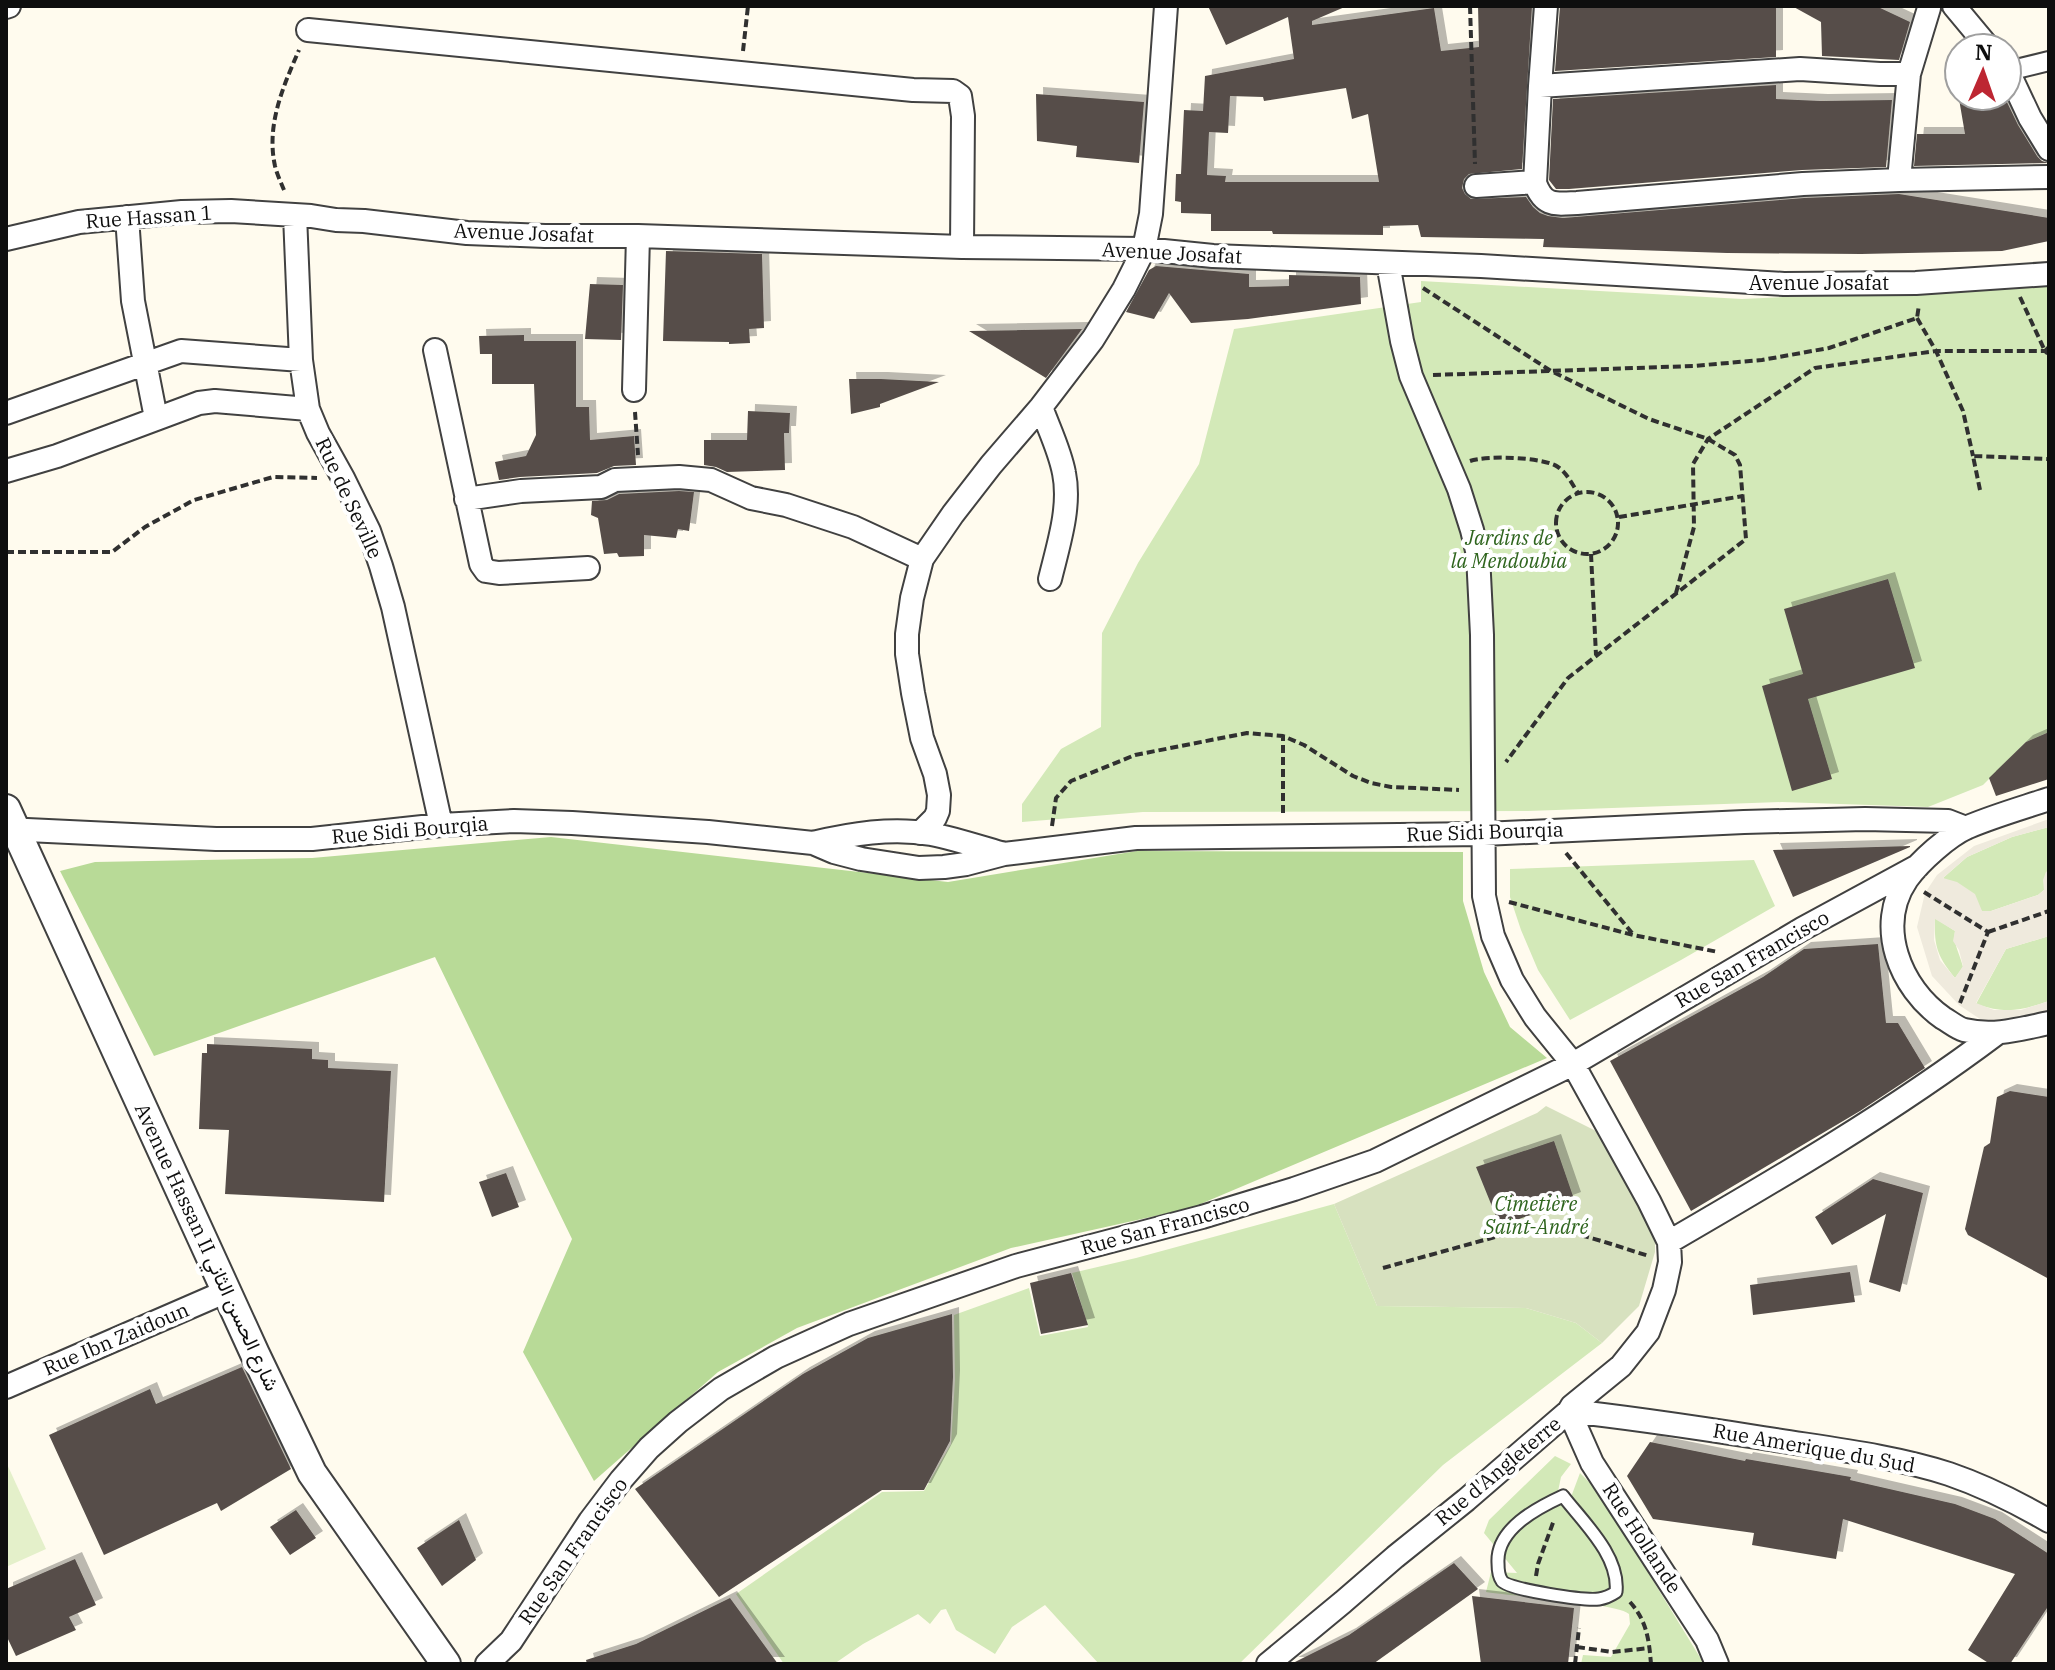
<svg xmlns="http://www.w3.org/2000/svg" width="2055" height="1670" viewBox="0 0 2055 1670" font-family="'IBM Plex Serif',Vazirmatn,serif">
  <defs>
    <filter id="shadow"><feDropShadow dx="7" dy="-7" stdDeviation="0" flood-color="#0004"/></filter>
  </defs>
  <rect width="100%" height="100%" fill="#fffbee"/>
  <path fill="#d3e9b8" d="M1421 281 1742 299 2049 285V732L2026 742 1983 785 1928 807 1782 802 1528 811 1143 812 1022 822V804L1061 749 1101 727 1102 633 1138 563 1199 464 1234 329 1421 302Z
    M2049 827V871L2046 872 2044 890 2038 895 1991 911H1982L1943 878 1967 857 2012 837Z
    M1754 860 1775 906 1681 960 1570 1020 1538 970 1521 930 1510 897V869Z
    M1935 918 1955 931C1953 944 1960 954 1963 967L1955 978C1937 956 1934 946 1935 918Z
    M2049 936V1001C2019 1011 2006 1014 1976 1004L2006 949Z
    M1334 1204 1377 1306 1526 1308 1576 1323 1602 1343 1443 1465 1239 1664H1099L1045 1605 1012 1627 995 1654 956 1630 946 1609 941 1610 930 1624 918 1614 863 1644 834 1664H784L736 1594 882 1492 924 1491 951 1444 955 1380 954 1315 1029 1288 1040 1336 1088 1327 1072 1273 1136 1258Z
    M1555 1456 1571 1464 1561 1477 1556 1501 1568 1505 1580 1473 1599 1492 1704 1664H1581L1583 1655 1611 1657 1630 1624 1629 1614C1616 1603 1510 1596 1486 1592L1491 1572 1517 1573 1484 1533 1489 1520Z"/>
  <path fill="#b8da97" d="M551 837 948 882 1137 851 1463 852V901L1484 972 1510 1027 1547 1058 1191 1208 1011 1248 797 1328 718 1372 594 1481 523 1352 572 1239 435 957 154 1056 60 871 95 862 312 858Z"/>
  <path fill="#d7e1bf" d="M1546 1106 1596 1131 1655 1237V1252L1639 1306 1602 1343 1576 1323 1526 1308 1377 1306 1334 1204 1537 1113Z"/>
  <path fill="#e4f0ca" d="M6 1462 46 1549 6 1567Z"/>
  <path fill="#efeadd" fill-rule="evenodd" d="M2049 819V827L2012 837 1967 857 1943 878 1957 882 1975 894 1982 911H1991L2038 895 2044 890 2043 880 2046 872 2049 871V936L2006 949 1976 1003 1994 1010H2021L2049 1001V1012L2016 1022 1983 1021 1959 1005 1932 976 1917 927 1925 893 1937 875 1974 846ZM1935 919 1955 931 1953 941 1959 950 1963 966 1955 978 1940 960 1934 940Z"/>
  <path fill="#564e4a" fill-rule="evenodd" filter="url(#shadow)" d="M1208 6H1347L1312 21V25L1434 8 1441 51 1479 47 1478 6H1532L1522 169 1469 174 1464 179 1462 188 1465 194 1471 199 1526 197 1533 207 1540 213 1548 216 1563 218 1804 198 1899 194 2049 218V241L2002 251 1861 254 1727 253 1543 247 1544 239 1421 237 1418 225 1383 226V235L1273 234 1272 231H1211V214L1181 213V202L1175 201 1176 174H1181L1184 110 1203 111 1205 76 1294 59 1288 17 1226 45ZM1346 88 1352 119 1368 114 1379 182H1225L1226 176 1207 175 1209 132 1228 133 1230 96 1263 97 1264 101Z
    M1560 6H1776V57L1555 71Z
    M1792 6H1876L1910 22 1899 60 1822 56 1821 22Z
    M1776 85V99L1821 101 1892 100 1886 167 1802 170 1569 189H1556L1549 180 1553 99Z
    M1036 94 1144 102 1139 163 1076 157 1077 146 1037 141Z
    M1961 96H2004L2018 125 2037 156 2042 161 2049 163 1914 166 1917 134H1965L1959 99H1961Z
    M666 251 762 254 764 328 749 329 750 343 729 344V342L663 341Z
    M1156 266 1249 274V287L1289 286V275L1360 277 1361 304 1248 319 1191 323 1169 293 1154 319 1126 312 1149 270Z
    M590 284 623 285 621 340 585 339Z
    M1082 329 1046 378 969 331Z
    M524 335V341H576V407H589L590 440 634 436 636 465 614 466 597 473 520 477 499 480 495 462 526 456 536 435 534 384H492V354H480L479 336Z
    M849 379H881L939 382 880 404V407L851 414Z
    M748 411 790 413 789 433H784L785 470 727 472 716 467 704 465V440H747Z
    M679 491 694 492 689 531 678 529 676 538 644 535V556L619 557 617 553 604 554 598 518 591 515 592 501 607 500 619 494Z
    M1888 579 1915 668 1808 699 1832 779 1792 791 1762 686 1803 674 1784 609Z
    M2049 732V779L1996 796 1989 778 2026 742Z
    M1910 846V847L1793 897 1773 850Z
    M1878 944 1886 1023H1898L1925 1068 1860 1111 1691 1211 1610 1061 1763 977 1804 949Z
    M207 1044 312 1049V1059L328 1060V1068L391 1071 384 1202 225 1194 229 1130 199 1129 202 1053H207Z
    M2010 1091 2049 1097V1279L1968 1235 1965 1229 1984 1147 1990 1143 1997 1097Z
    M1554 1141 1574 1199 1500 1226 1476 1167Z
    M506 1173 519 1207 492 1217 479 1182Z
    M1873 1179 1923 1193 1900 1292 1869 1282 1886 1214 1832 1245 1815 1217Z
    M1850 1272 1855 1302 1753 1315 1750 1285Z
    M1071 1273 1088 1325 1041 1334 1030 1283Z
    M952 1314 953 1377 950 1441 924 1490H882L719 1597 635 1489 803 1374 868 1338Z
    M242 1367 291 1469 221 1511 217 1503 104 1555 49 1435 150 1389 156 1404Z
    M1650 1442 1745 1461 1746 1459 1851 1477 1850 1480 1955 1504 1995 1519 2049 1554V1605L2010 1664H1990L1968 1650 2015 1574 1843 1519 1836 1559 1752 1545 1754 1533 1653 1519 1627 1476Z
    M296 1510 316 1538 290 1555 270 1527Z
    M459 1520 476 1560 442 1586 417 1548Z
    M75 1559 96 1605 69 1617 76 1630 16 1656 6 1635V1589Z
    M1454 1563 1478 1589 1373 1664H1291L1349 1635Z
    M1472 1596 1574 1608 1568 1664H1481Z
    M730 1598 778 1664H587L586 1660 636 1644Z"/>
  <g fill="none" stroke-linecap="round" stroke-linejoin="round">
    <defs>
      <path id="service" d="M1563 1496C1583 1522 1620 1556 1616 1592 1610 1596 1606 1598 1599 1599 1586 1601 1509 1590 1502 1581 1499 1577 1498 1569 1498 1563 1496 1529 1537 1508 1563 1496Z"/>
      <path id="pedestrian" d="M2008 71 2049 61"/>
      <path id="minor" d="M1546 6 1540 86 1535 183C1544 207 1555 204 1577 203L1803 184 1899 180 2049 177
        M1954 6 1989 48
        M6 7 9 6
        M308 30 913 90 953 91 960 96 963 116 962 247
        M2007 69 2030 118 2049 149
        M1540 86 1800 69 1880 74H1909
        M1899 180 1909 74 1929 8
        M1476 186 1535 182
        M295 215 301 360 308 409 318 433 343 478 369 531 381 566 393 607 441 825
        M127 217 133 301 156 418
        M6 239 79 222 182 212 231 211 311 216 336 220 364 221 467 233 545 236H638L962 247 1144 249 1213 256 1481 266 1784 284 1916 283 2049 274
        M435 350 481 564 486 571 499 573 588 568
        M634 390 638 236
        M1041 407C1049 429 1060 451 1064 473 1071 507 1058 546 1050 579
        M6 413 181 351 301 360
        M6 471 57 456 199 403 215 401 308 409
        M466 499 521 491 601 487 615 480 679 477 711 480 751 498 786 505 853 527 922 559
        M2049 799C2022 808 1994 816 1968 827 1948 836 1920 861 1907 879 1875 926 1900 988 1943 1018 1950 1022 1957 1028 1964 1030 1994 1037 2020 1029 2049 1023
        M6 829 216 839H312L441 825 514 821 572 823 708 832 813 843 834 852 861 859 919 868 944 867 966 864 1004 854 1136 838 1484 834 1744 822 1865 819 1948 821 1966 828
        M920 833 935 818 938 811 939 795 935 774 922 738 913 693 907 654V634L912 598 922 559 953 514 991 465 1041 407 1093 339 1124 289 1144 249 1151 214 1166 6
        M813 843C851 834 892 827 931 834 956 839 980 847 1004 854
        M1669 1242C1781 1177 1892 1112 1996 1034
        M6 1387 227 1291
        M1569 1411C1634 1418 1699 1428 1763 1438 1824 1448 1891 1455 1949 1474 1984 1486 2018 1503 2049 1521
        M1569 1411 1592 1463 1707 1640 1717 1664
        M487 1664 511 1641 590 1521 621 1480 649 1448 678 1422 721 1389 776 1357 849 1324 1016 1266 1202 1217 1294 1189 1375 1161 1573 1064 1802 929 1918 866
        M1268 1664 1343 1602 1395 1557 1466 1500 1569 1411 1572 1406 1621 1366 1648 1332 1664 1290 1670 1262 1669 1242 1649 1201 1573 1064 1535 1017 1512 980 1493 936 1484 896 1482 635 1478 555 1472 530 1459 489 1411 376 1402 341 1388 263"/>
      <path id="tertiary" d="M6 809 255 1354 312 1473 446 1664"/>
    </defs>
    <use href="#service" stroke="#414141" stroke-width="15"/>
    <use href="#pedestrian" stroke="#414141" stroke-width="22"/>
    <use href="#minor" stroke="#414141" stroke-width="26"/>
    <use href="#tertiary" stroke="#414141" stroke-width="32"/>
    <path stroke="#303030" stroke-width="4" stroke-dasharray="8 4" stroke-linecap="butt" d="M1470 6 1475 164
      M743 51 748 6
      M284 190C281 183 277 174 275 166 266 125 283 87 299 50
      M1423 288 1551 371 1649 419 1708 439 1735 455 1740 465 1746 539 1568 678 1506 762
      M2020 297 2045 351 2049 347
      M1917 318 1936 351 1963 411 1973 456
      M1433 375 1693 366 1762 360 1829 348 1917 318 1919 305
      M635 412 638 455
      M1470 461C1487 455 1544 457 1558 467 1567 473 1572 484 1578 493
      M1980 490 1973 456 2049 459
      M1556 523a31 31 0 1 1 62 0a31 31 0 1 1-62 0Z
      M1619 517 1743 496
      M6 552H112L145 527 194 500 273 477 317 478
      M1591 554 1596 655
      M1676 593 1694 527 1693 464 1708 439 1815 368 1936 351H2045L2049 355
      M1283 813V736
      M1052 826 1056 798 1071 781 1135 755 1247 733 1283 736 1304 745 1353 776 1371 783 1391 787 1459 790
      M1566 853 1632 933
      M1924 892 1988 932 1960 1003
      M1509 902 1633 935 1718 952
      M1988 932 2049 911
      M1383 1268 1524 1229C1562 1225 1612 1245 1649 1256
      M1536 1576 1538 1564 1554 1520
      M1630 1602C1647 1621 1649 1640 1651 1664
      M1577 1647 1612 1652 1650 1648
      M1575 1664 1579 1628"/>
    <use href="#service" stroke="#fff" stroke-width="11"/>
    <use href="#pedestrian" stroke="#fff" stroke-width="18"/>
    <use href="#minor" stroke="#fff" stroke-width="22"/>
    <use href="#tertiary" stroke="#fff" stroke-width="28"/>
  </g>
  <g text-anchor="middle" stroke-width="8" stroke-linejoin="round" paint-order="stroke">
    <g font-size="20" fill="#0e0e0e" stroke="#fff">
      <text transform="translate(149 217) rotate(-4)" y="7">Rue Hassan 1</text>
      <text transform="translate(524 233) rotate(2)" y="7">Avenue Josafat</text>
      <text transform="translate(1172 253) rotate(3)" y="7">Avenue Josafat</text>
      <text x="1819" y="290">Avenue Josafat</text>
      <text transform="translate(349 498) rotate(65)" y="7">Rue de Seville</text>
      <text transform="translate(410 830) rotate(-5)" y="7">Rue Sidi Bourqia</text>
      <text transform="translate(1485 832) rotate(-2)" y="7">Rue Sidi Bourqia</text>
      <text transform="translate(1752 959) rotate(-30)" y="7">Rue San Francisco</text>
      <text transform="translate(1165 1226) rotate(-15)" y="7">Rue San Francisco</text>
      <text transform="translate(207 1247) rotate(65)" y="7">Avenue Hassan II شارع الحسن الثاني</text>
      <text transform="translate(116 1339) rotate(-23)" y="7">Rue Ibn Zaidoun</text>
      <text transform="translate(1814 1448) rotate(10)" y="7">Rue Amerique du Sud</text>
      <text transform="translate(1498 1471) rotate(-40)" y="7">Rue d'Angleterre</text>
      <text transform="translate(1642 1538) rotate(57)" y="7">Rue Hollande</text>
      <text transform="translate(573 1551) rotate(-55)" y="7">Rue San Francisco</text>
    </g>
    <g font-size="20" font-style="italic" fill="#2f651e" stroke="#fff">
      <text x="1509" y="545">Jardins de<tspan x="1509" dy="23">la Mendoubia</tspan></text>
      <text x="1536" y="1211">Cimetière<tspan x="1536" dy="23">Saint-André</tspan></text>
    </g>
  </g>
  <rect width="2055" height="1670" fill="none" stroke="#0e0e0e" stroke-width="16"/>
  <g transform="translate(1983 72) rotate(2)"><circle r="38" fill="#ffffff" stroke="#9f9f9f" stroke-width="2"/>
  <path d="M0-6L14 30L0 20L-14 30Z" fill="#bd2632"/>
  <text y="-12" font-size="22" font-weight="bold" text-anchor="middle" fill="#0e0e0e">N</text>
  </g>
</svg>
